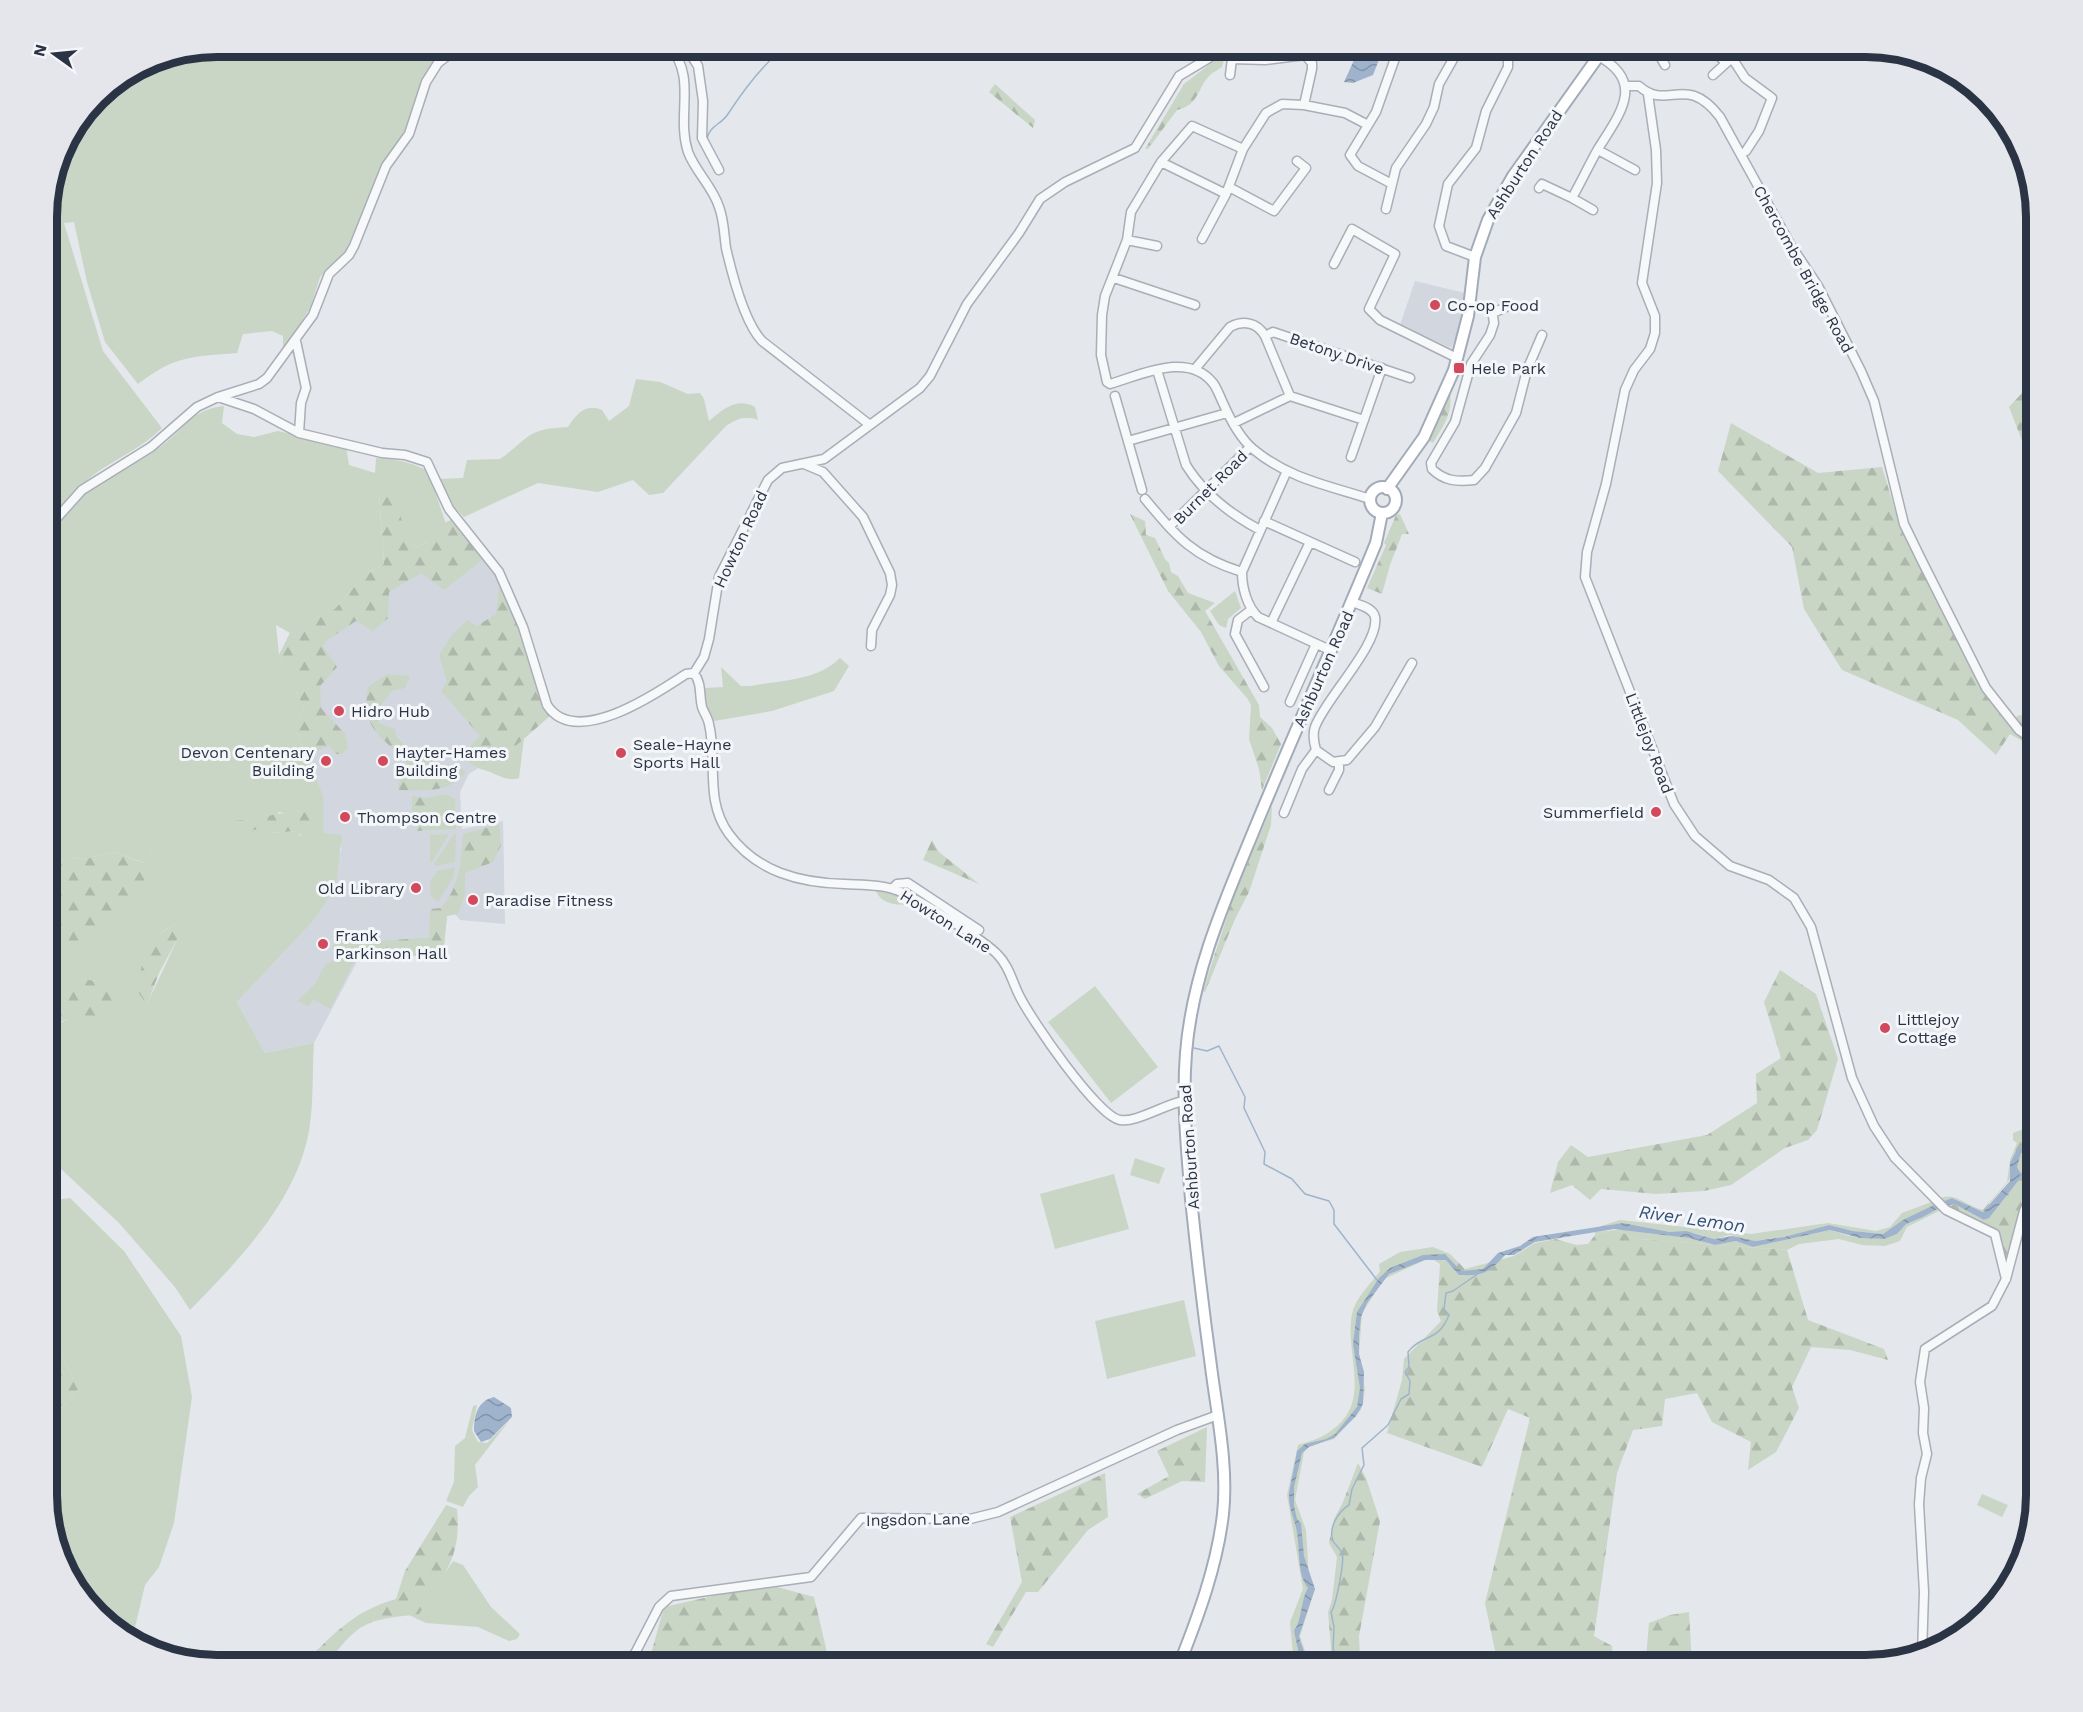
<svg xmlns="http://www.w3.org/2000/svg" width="2083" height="1712" viewBox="0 0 2083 1712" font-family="'Work Sans',sans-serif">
  <defs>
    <pattern id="forest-firs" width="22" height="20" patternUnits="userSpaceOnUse" patternTransform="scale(1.5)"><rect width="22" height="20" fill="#c9d6c5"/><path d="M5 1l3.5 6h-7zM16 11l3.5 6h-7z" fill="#adb8ab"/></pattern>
    <pattern id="water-waves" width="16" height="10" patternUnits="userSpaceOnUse" patternTransform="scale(1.5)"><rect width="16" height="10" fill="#9fb4cc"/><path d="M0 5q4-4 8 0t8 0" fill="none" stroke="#8293a7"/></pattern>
  </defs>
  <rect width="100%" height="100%" fill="#e4e7ec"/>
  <path fill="#d2d6de" d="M1415 281 1465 293 1462 325 1451 348 1400 325Z
    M453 519 486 557 520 627 515 744 469 774 460 792 462 829 503 821 505 924 460 920 455 914 447 916 444 946 428 957 362 952 314 1043 265 1053 237 1002 315 919 336 886 337 862 342 848 324 833 322 796 294 727 304 709 279 655 290 633 335 609 364 576 427 543 428 531Z"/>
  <path fill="#c9d6c5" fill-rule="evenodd" d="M217 47H451L424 76 405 135 383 164 345 253 320 277 311 306 278 360 283 347V336L272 331 243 334 237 353C191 357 176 355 138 384L105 342 87 282 74 222 64 223 103 351 162 428C142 448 119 457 96 473 78 487 60 506 47 524V205L64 142 104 89 152 59Z
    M636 379 660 382 688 394 700 393 704 399 709 421C723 409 737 397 755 407L758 420C745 415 737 419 726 426L663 493 649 495 633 480 598 492 538 483 464 517 455 508 438 479 463 478 467 460 500 459C532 436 526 429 568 427 577 413 586 403 602 410L609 421 629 406Z
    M224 406 222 423 237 434 254 437 278 431 346 446 349 465 375 473 376 458C396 459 411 462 428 471L446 524 428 531V542L415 548 379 493 384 564 364 576 335 609 290 633 276 625 279 655 304 709 294 727 323 796 324 833 342 835 336 886 315 919 237 1002 265 1053 314 1043C312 1071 314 1102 309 1131 296 1202 239 1260 190 1310L175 1287 119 1223 61 1169 47 1167V1030L72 1017 88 1016 112 999 107 982C75 977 68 980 47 1003V935C93 953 115 932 136 892 145 875 152 864 150 844L144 863 115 852 88 858 47 860V538C61 517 76 499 97 484 118 470 143 461 164 444 186 427 193 409 224 406ZM300 811 301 837 297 831 270 833 264 828 279 812 288 814ZM178 923V938L147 1004 138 992C146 963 147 935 178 923Z
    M1235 591 1241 608 1228 619 1226 628 1219 625 1210 611Z
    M840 658 849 666 834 691 772 711 714 721 706 708 704 688 723 687 721 667 741 686H751C782 680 817 681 840 658Z
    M524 738 519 778C506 783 493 771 480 769L511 750Z
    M452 798H455L456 829 433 830 438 810Z
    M449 834 432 862 430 861V835Z
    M454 834H456L455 862 436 866 434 864Z
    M455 867 453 878 438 902 431 896 430 882 437 871Z
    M876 889 891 890 916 903V905C902 906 878 905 876 889Z
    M340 932 366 939 330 1009 313 999 309 1006 297 1001 315 984 325 965 333 961 335 952 332 948Z
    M1095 986 1158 1067 1111 1103 1048 1022Z
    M1135 1158 1165 1168 1159 1184 1130 1175Z
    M1114 1174 1129 1229 1055 1249 1040 1194Z
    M70 1198 124 1251 181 1336 192 1397 174 1523 159 1567 145 1585 132 1640 104 1623 64 1570 47 1506V1424L78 1390 47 1323V1212L55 1200Z
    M1934 1201 1938 1203 1883 1234 1853 1231 1829 1225 1784 1237 1755 1241 1730 1235 1714 1239 1695 1233 1670 1232 1623 1223 1595 1228 1620 1220 1751 1234 1828 1223 1876 1231 1890 1227 1902 1213Z
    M1941 1207 1943 1209 1907 1227 1900 1241 1885 1246 1862 1245 1839 1239 1799 1244 1787 1250 1638 1239 1615 1230 1595 1235V1232L1624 1229 1689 1238 1714 1245 1736 1241 1753 1247 1830 1230 1849 1236 1880 1239 1897 1234 1905 1224 1923 1217Z
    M1433 1247 1450 1254 1440 1264 1434 1260H1425L1384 1279 1362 1313 1359 1354 1365 1390 1361 1410 1334 1439 1310 1446 1304 1452 1295 1500 1306 1530 1309 1578 1315 1589 1300 1636 1307 1657 1302 1665H1281L1293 1654 1290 1622 1303 1589 1287 1495 1298 1445C1307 1442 1319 1439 1328 1433 1375 1403 1344 1357 1352 1314 1355 1298 1371 1284 1380 1271L1379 1264 1400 1252Z
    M1184 1300 1196 1356 1107 1379 1095 1321Z
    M477 1405 472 1430 478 1442 487 1443 509 1421 475 1465 478 1487 469 1496 463 1507 446 1501 454 1482 455 1446 465 1438 473 1406Z
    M1982 1494 2008 1505 2002 1517 1977 1505Z
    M453 1561 463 1565 491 1607 520 1634 517 1639 509 1641 478 1627 426 1623 409 1615 419 1613Z"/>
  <path fill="url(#forest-firs)" fill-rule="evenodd" d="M1223 54 1225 56 1222 67C1218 70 1213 72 1209 76 1197 89 1199 105 1177 110L1148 149H1145L1184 84Z
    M995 84 1035 120 1033 128 989 92Z
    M2036 378V456L2026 451 2009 407Z
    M1450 393C1453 414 1443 426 1433 443L1429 441Z
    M1731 423 1818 473 1882 467 1898 520 1985 689 2014 723 2017 716 2027 714 2030 686 2036 673V749L2010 734 1996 755 1958 720 1842 670 1804 609 1792 547 1718 471Z
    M388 490 415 548 428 542V531L453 519 486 557 444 590 421 573 389 592 388 618 373 631 356 621 326 641 323 646 337 667 320 686 321 708 345 734 348 748 342 754H335L330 746 306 754 294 727 304 709 279 655 290 633 335 609 364 576 384 564 379 493Z
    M1130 514 1145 521 1146 535 1155 538 1165 559 1169 563 1171 572 1178 576 1188 593 1215 603 1205 611 1259 705 1260 717 1272 728 1281 744 1262 790 1259 769 1249 739 1251 705 1247 698 1219 666 1201 632 1168 591Z
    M1400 514 1409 534H1402L1390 565 1382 594 1367 588 1386 545 1384 543 1396 515Z
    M499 588C520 601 537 680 544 706L550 716 511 750 480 769 460 757 480 736 441 691 447 682 439 655 453 633 468 620 477 626 496 614Z
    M387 674 410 676 405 688 392 691 376 711 379 723 395 729 396 736 412 753 424 752 441 765 457 766 466 772C448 794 425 790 399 790L398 785 408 765C383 735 360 731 368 687Z
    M447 794 452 798 438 810 433 830 417 831V822L412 820V796L425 798Z
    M1272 806 1271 825 1249 892 1235 919 1205 992 1203 991 1233 898Z
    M300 811C313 814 317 823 311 836L303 838 297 831 270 833 263 828 269 816C280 812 289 814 300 811Z
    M239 820H259L258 829 241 833 227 829V823Z
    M499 824 501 845 493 862 465 873V895L458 914 447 916 444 946 428 957 362 951 367 939C389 943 408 937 429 938L430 909 441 908C460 886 461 862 463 834Z
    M932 840 939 852 979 884 923 860Z
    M150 842C150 849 152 858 151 865 146 894 110 942 78 943 67 943 57 939 47 935V860L88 858 115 852 143 863Z
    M178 923V938L159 973 147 1005 138 992C139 963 150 934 178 923Z
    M1780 970 1816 994 1838 1059 1817 1130 1808 1140 1785 1148 1731 1185 1704 1191 1656 1194 1601 1189 1590 1200 1572 1185 1550 1193 1558 1162 1571 1145 1588 1157 1707 1135 1757 1103 1756 1074 1781 1058 1764 1002Z
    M74 979 115 982 112 999 117 1008 97 1022C80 1012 62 1019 47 1030V1003L67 982Z
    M2036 1119V1183L2023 1210 2003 1272 1996 1233 1954 1216 1937 1201C1951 1188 1968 1207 1983 1210L2007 1182 2010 1160 2017 1143 2013 1140V1133L2029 1127ZM2021 1173 2022 1176 1987 1219 1984 1220 1954 1204 1942 1206 1940 1203 1952 1198 1983 1212 2010 1179Z
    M1615 1230 1638 1239 1787 1250 1808 1320 1884 1349 1888 1360 1850 1350 1811 1347 1792 1387 1799 1408 1776 1452 1748 1470 1751 1442 1712 1422 1697 1393 1665 1399 1662 1426 1633 1430 1617 1473 1594 1636 1612 1646 1613 1665H1498L1485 1603 1530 1418 1508 1409 1482 1467 1387 1433 1402 1380 1404 1359 1441 1321 1437 1311 1440 1264 1450 1254 1465 1269 1514 1256 1535 1243 1556 1239 1576 1245 1588 1244 1595 1235Z
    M47 1323 78 1390 47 1424Z
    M1207 1427 1205 1482 1182 1481 1145 1499 1137 1494 1169 1476 1157 1451Z
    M1358 1463 1366 1478 1380 1521 1359 1636 1360 1657 1366 1665H1314L1310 1653 1332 1660 1328 1612 1332 1600 1337 1557 1329 1543 1334 1519 1343 1502Z
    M1105 1473 1108 1517 1088 1530 1038 1592H1026L993 1647 986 1644 1022 1582 1010 1517Z
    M446 1505 457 1509C462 1557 444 1575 419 1614 399 1617 372 1617 355 1632 333 1650 336 1665 302 1665 333 1635 353 1611 396 1599L405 1571Z
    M766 1584 814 1597 830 1665H648L664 1607Z
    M1689 1612 1692 1665H1649L1646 1658 1649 1623 1670 1615Z"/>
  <path fill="url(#water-waves)" d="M1360 47H1384L1373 75 1353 83 1344 82Z
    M2036 1122V1151L2021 1153 2017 1167 2022 1176 1989 1218 1984 1220 1954 1204 1942 1206 1939 1203 1952 1198 1983 1212 2010 1181V1163L2017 1149 2032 1145 2036 1135 2033 1129Z
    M1938 1203 1941 1207 1923 1217 1906 1224 1897 1234 1884 1239 1860 1238 1830 1230 1753 1247 1736 1241 1715 1245 1689 1238 1614 1229 1535 1242 1514 1255H1505C1489 1273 1483 1276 1459 1275L1446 1260H1425L1389 1274 1367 1303 1361 1317 1359 1335V1354L1364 1372 1363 1404 1356 1416 1334 1438 1309 1447 1302 1453 1294 1487V1506L1297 1519 1301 1523 1304 1556 1315 1589 1299 1636C1301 1648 1309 1653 1300 1665H1286L1300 1659 1294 1631C1303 1618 1300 1601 1308 1588 1297 1574 1300 1550 1297 1533 1295 1518 1286 1504 1290 1488 1292 1476 1295 1464 1297 1451L1305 1444 1326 1439 1335 1434 1357 1407 1360 1388 1353 1344 1357 1312 1379 1278 1390 1268 1423 1255 1445 1254 1461 1271 1483 1269 1498 1253 1520 1246 1533 1237 1610 1225 1623 1223 1670 1232 1686 1231 1714 1239 1733 1236 1755 1241 1784 1237 1829 1225 1853 1231 1883 1234 1903 1220Z
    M494 1397 511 1408 512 1417 490 1439 481 1442 474 1431C474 1416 477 1401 494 1397Z"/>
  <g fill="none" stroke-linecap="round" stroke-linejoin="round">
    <path stroke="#9fb4cc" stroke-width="1.5" d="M707 139C709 126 722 124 728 114 743 91 763 63 786 47
      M1194 1048 1207 1051 1219 1046 1245 1097 1244 1108 1265 1152 1264 1164 1292 1179 1305 1194 1329 1201 1334 1210V1224L1377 1280
      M2020 1176 2036 1157
      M1340 1665 1333 1649 1334 1627 1331 1612C1336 1606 1345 1560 1342 1553 1340 1548 1335 1545 1333 1541 1328 1528 1338 1512 1349 1505L1352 1489 1364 1465 1362 1448 1388 1425 1401 1399 1409 1394 1410 1381 1405 1372 1409 1367 1408 1352C1423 1333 1438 1343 1449 1315L1444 1309 1446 1293 1453 1291 1479 1273"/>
    <defs>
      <path id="minor" d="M670 47C697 78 676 115 688 152 695 171 713 187 719 207 724 220 724 234 726 248 732 274 744 322 762 341L870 425
        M686 47 698 66 703 101 702 138 719 170
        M1663 47 1657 51 1665 65
        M1710 47 1726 63
        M1305 55 1312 47
        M1732 58 1745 78 1772 98 1759 131 1746 151
        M1230 75 1232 59 1265 60 1305 55 1312 63V69L1304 105
        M1713 75 1744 47
        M1625 86H1639C1668 112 1685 72 1720 117L1790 244 1818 286 1861 371 1874 401 1904 524 1921 559 1986 688 2019 730 2036 742
        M1648 94 1656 150 1657 183 1642 283 1655 316V333L1650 349 1634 370 1625 390 1606 484 1587 552 1585 577 1674 804 1695 836 1730 866 1769 880 1794 898 1811 927 1852 1078 1874 1126 1895 1158 1946 1210 1995 1234 2006 1279
        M1243 149 1192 126 1161 162 1131 212 1127 240 1105 296 1102 315 1101 355 1107 382 1110 384C1141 375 1188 351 1213 383 1217 388 1220 397 1223 403 1230 419 1240 438 1253 449 1289 479 1327 485 1370 499
        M1598 150 1635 170
        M1161 162 1226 194
        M1392 184 1358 166 1350 155 1376 112 1399 47
        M1229 187 1274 211 1306 168 1297 161
        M1539 188 1542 184 1572 198
        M1386 209 1396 168 1426 124 1434 107 1439 84 1460 47
        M1593 210 1572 198C1581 182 1589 165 1598 149 1619 115 1647 82 1598 56
        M1202 239 1226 194 1243 149 1266 113 1282 104 1304 105 1345 113 1368 125
        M1127 240 1157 246
        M1475 257 1446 246 1439 226 1448 184 1476 148 1486 111 1508 67V47
        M1334 264 1352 229 1395 254 1369 309 1380 320 1457 358
        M1114 278 1195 305
        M1469 304 1492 310 1494 323 1490 335 1471 364 1455 422 1431 463 1432 469C1444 481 1457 482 1474 480L1485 468 1516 413 1527 370 1542 335
        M1493 313 1506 307
        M1265 336 1273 332 1410 378
        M296 341 306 388 301 403 299 433
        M1195 369 1230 327C1243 320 1257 322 1265 336L1290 396
        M1157 370 1186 465C1204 494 1230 514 1260 530
        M1115 396 1142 490
        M218 397 254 409 299 433 382 453 405 455 427 462 449 509 499 572 523 627 547 705C575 749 656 694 686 674L694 673 704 657 709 639 719 577 768 480 782 468 824 459 920 388 930 376 967 304 1019 233 1040 199 1065 182 1135 148 1179 76 1209 58 1221 47
        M1234 423 1290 396 1364 420
        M1128 441 1227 413
        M1351 457 1382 368
        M804 464 823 472 863 517 890 573 892 585 890 595 872 630 871 646
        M1286 473 1242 572C1242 588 1247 606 1258 617L1332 651
        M1145 499C1176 536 1193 557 1242 572
        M1264 521 1355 562
        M1169 527 1250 447
        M47 529 82 490 151 447 197 407 218 397 259 384 267 378 313 315 329 274 349 255 354 246 386 166 409 134 426 82 438 63 459 47
        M1352 602C1360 605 1373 608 1375 617 1380 644 1325 699 1315 727 1312 735 1314 743 1316 750L1333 762 1347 760 1375 727 1412 663
        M1251 610 1238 620 1235 634 1264 687
        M1271 623 1310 542
        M694 673C702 684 699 694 702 707 704 713 708 718 709 724 718 761 704 800 729 834 757 872 800 883 845 884 864 885 885 884 903 893 922 902 984 940 998 955 1009 966 1012 981 1019 995 1030 1018 1097 1116 1120 1120 1136 1123 1165 1104 1184 1101
        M1290 702 1316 644
        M1329 790 1339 770V762
        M1284 813 1302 769 1316 750
        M893 888 897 884 908 883 979 930
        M1922 1654 1924 1592 1919 1504 1921 1478 1927 1454 1923 1433 1924 1408 1920 1382 1925 1349 1992 1306 2006 1279 2024 1211 2036 1186
        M629 1665 659 1607 671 1596 811 1577 861 1518 970 1519 998 1512 1177 1430 1218 1415"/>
      <path id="major" d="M1370 500a13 13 0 1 1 26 0a13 13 0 1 1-26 0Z
        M1387 489 1424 437 1454 370 1468 316 1475 257 1488 220 1513 176 1605 47
        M1179 1665C1198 1617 1217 1566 1223 1514 1228 1468 1218 1419 1212 1374 1204 1316 1197 1257 1191 1199 1187 1150 1182 1102 1186 1053 1192 976 1223 905 1252 835 1292 737 1336 641 1376 543L1382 513"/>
    </defs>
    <use href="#minor" stroke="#a9aeb7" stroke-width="11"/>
    <use href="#major" stroke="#a3abb8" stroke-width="14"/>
    <use href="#minor" stroke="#f7f8fa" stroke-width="8"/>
    <use href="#major" stroke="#fff" stroke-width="10"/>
  </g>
  <g fill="#d1495b" stroke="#f4f6f9" stroke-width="2">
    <circle cx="1435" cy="305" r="6"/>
    <rect x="1453" y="362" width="12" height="12" rx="3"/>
    <circle cx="339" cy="711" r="6"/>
    <circle cx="621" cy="753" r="6"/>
    <circle cx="326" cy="761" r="6"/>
    <circle cx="383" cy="761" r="6"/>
    <circle cx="1656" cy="812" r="6"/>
    <circle cx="345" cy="817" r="6"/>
    <circle cx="416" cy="888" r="6"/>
    <circle cx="473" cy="900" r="6"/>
    <circle cx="323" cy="944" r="6"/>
    <circle cx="1885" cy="1028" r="6"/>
  </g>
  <g text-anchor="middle" stroke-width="6" stroke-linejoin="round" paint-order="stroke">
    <g font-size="16" fill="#2b3445" stroke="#f4f6f9">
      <text transform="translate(1524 164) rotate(-57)" y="6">Ashburton Road</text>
      <text transform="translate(1804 269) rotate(61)" y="6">Chercombe Bridge Road</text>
      <text transform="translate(1337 353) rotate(19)" y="6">Betony Drive</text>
      <text transform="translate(1210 487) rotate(-45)" y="6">Burnet Road</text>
      <text transform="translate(740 539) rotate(-65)" y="6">Howton Road</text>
      <text transform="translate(1323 669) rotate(-66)" y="6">Ashburton Road</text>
      <text transform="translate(1650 743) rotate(69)" y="6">Littlejoy Road</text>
      <text transform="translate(946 921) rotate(32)" y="6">Howton Lane</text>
      <text transform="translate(1189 1147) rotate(-94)" y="6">Ashburton Road</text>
      <text transform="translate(918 1519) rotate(-1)" y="6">Ingsdon Lane</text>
    </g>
    <g font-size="16" fill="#2b3445" stroke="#f4f6f9" text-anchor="start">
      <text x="1447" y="311">Co-op Food</text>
      <text x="1471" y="374">Hele Park</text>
      <text x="351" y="717">Hidro Hub</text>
      <text x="633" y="750">Seale-Hayne<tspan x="633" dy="18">Sports Hall</tspan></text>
      <text x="314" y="758" text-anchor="end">Devon Centenary<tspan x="314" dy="18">Building</tspan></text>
      <text x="395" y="758">Hayter-Hames<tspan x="395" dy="18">Building</tspan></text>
      <text x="1644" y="818" text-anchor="end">Summerfield</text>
      <text x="357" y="823">Thompson Centre</text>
      <text x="404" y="894" text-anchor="end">Old Library</text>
      <text x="485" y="906">Paradise Fitness</text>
      <text x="335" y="941">Frank<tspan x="335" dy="18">Parkinson Hall</tspan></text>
      <text x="1897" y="1025">Littlejoy<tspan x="1897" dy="18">Cottage</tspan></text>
    </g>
    <g font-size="18" font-style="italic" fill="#34527a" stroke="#f4f6f9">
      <text transform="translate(1692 1219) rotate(8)" y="6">River Lemon</text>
    </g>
  </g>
  <path d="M0 0H2083V1712H0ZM217 57H1866A160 160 0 0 1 2026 217V1495A160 160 0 0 1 1866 1655H217A160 160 0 0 1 57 1495V217A160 160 0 0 1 217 57Z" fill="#e4e6eb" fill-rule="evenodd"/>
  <path fill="none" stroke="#2b3445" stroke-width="8" d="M217 57H1866A160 160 0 0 1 2026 217V1495A160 160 0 0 1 1866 1655H217A160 160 0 0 1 57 1495V217A160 160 0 0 1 217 57Z"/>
  <g transform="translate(54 54) rotate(285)" stroke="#f4f6f9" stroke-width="4.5" paint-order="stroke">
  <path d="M0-4.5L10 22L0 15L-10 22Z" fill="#2b3445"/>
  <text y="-9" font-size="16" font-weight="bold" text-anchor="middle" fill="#2b3445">N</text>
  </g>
</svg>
